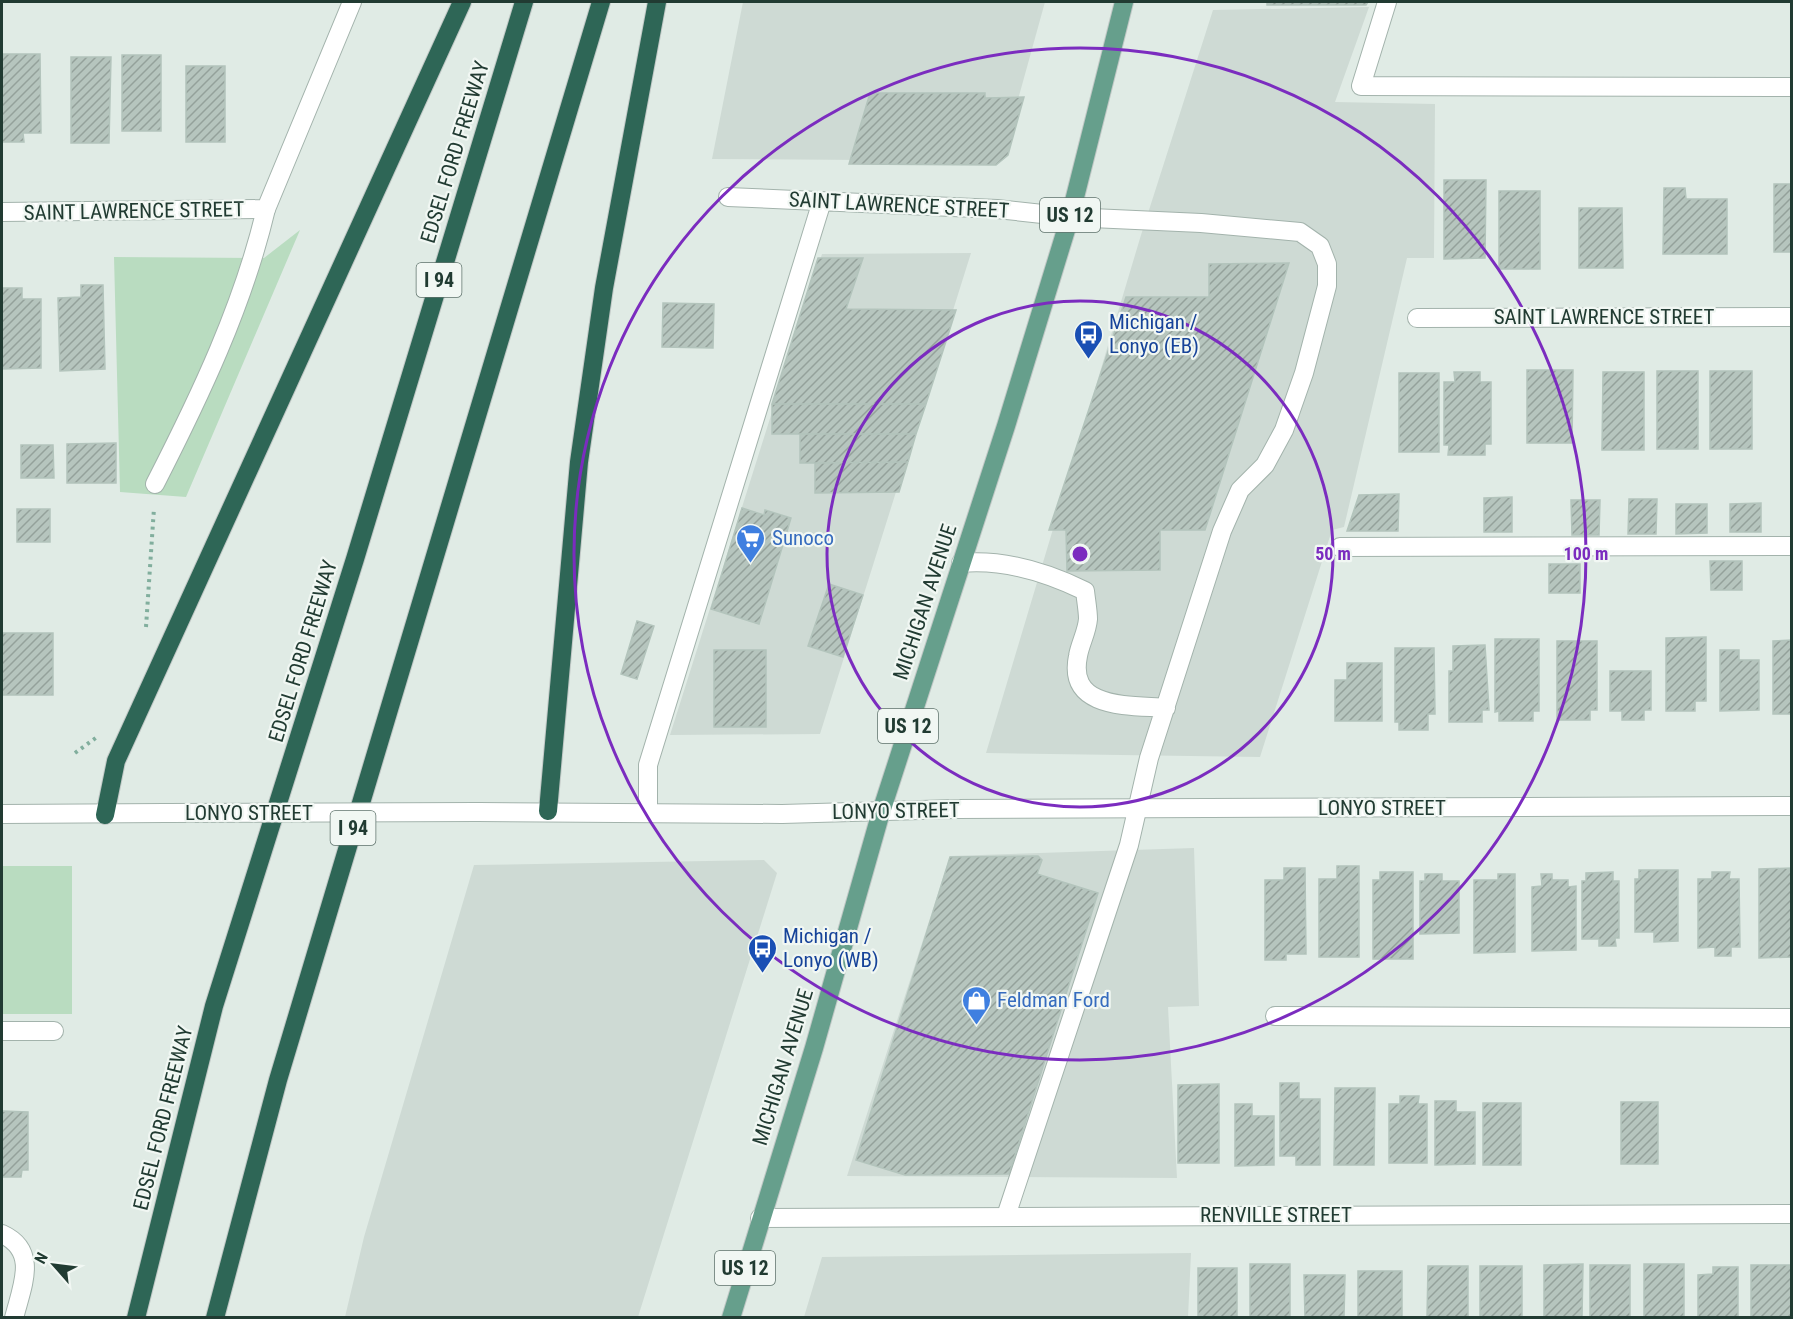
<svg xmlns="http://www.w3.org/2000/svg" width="1793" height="1319" viewBox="0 0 1793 1319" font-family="'Roboto Condensed',sans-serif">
  <defs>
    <pattern id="building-hatch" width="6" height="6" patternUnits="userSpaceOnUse" patternTransform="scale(1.5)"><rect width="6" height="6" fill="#b6c5be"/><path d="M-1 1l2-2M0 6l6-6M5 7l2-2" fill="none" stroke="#94a19b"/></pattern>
  </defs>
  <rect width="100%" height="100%" fill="#e0ebe5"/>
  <path fill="#cedad4" d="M743 2H1045L1001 161 712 159Z
    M1369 7 1335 102 1435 104 1434 258H1407L1344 527 1332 530 1260 757 986 753 1141 235 1213 10Z
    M971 253 820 734 670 735 822 254Z
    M1194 848 1199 1006 1168 1007 1177 1178 847 1176 950 856Z
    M764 860 777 873 638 1317H345L364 1237 474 865Z
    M1191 1253 1188 1317H804L822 1257Z"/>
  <path fill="#b9dcc0" d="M300 230 186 497 120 492 114 257 264 258Z
    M2 866H72V1014H2Z"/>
  <path fill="url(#building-hatch)" stroke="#b3c4bc" stroke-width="1.5" d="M1267 2H1368L1366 5H1267Z
    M2 54H40L41 133H23L24 142H2Z
    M122 55H161V131H122Z
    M71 57H111L109 143H71Z
    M186 66H225V142H186Z
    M870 93H985V98L1024 97 1008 155 996 165 849 164Z
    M1444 180H1486L1485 258 1444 259Z
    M1774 184H1792V252H1774Z
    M1664 188H1685L1686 199H1727V254H1663Z
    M1499 191H1540V269H1499Z
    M1579 208H1622L1623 268H1579Z
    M818 258H863L846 309 956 310 926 404H772Z
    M1289 263 1205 530H1160V570L1067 571 1066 530H1049L1126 297H1209V264Z
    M81 285H103L105 369 60 371 58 298 81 297Z
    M2 288H22V299H41V368L2 369Z
    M663 303 714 304 713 348 662 347Z
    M1527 370H1573L1572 443H1527Z
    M1657 371H1698V449H1657Z
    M1710 371H1752V449H1710Z
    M1454 372H1480V382H1491V444H1485V455H1448L1449 445H1444V382H1455Z
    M1603 372H1644V450H1602Z
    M1399 373H1439V452H1399Z
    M772 404H926L916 434H772Z
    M800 434H916L908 462 815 463H800Z
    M116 443V483H67V444Z
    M21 445H53L54 478H21Z
    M908 462 899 492 815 493V463Z
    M1399 494 1398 531H1347L1359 495Z
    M1512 497V532H1484V498Z
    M1629 499H1657L1656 534H1628Z
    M1571 500H1600L1599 535H1572Z
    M1761 503V532H1730V504Z
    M1676 504H1707V533L1676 534Z
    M742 508 764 515 765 510 791 518 759 624 711 609Z
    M17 509H50V542H17Z
    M1710 561H1742V590H1711Z
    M1549 564H1580V593H1549Z
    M829 584 863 595 843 657 808 646Z
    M637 621 654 626 637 679 621 674Z
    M2 633H53V695H2Z
    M1706 637V701H1695V711H1666V638Z
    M1495 639H1539V711H1533V721H1499V711L1495 712Z
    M1792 640V714H1773V641Z
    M1557 641H1597V710H1590V720H1557Z
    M1485 645 1489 710H1482V722H1449V671H1453V646Z
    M1395 648H1434L1435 714H1428V730H1399V722H1395Z
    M714 650H766V727H714Z
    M1720 650H1739V660H1759V710L1720 711Z
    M1347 663H1382V721H1335V680H1347Z
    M1610 671H1651V710H1644V720H1622V711H1610Z
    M1038 856 1042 860 1037 874 1098 893 1009 1174 905 1175 856 1160 950 857Z
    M1337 866H1359V957H1319V879H1337Z
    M1284 868H1305L1306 954H1286V960H1265V880H1284Z
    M1792 868V957L1759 958V869Z
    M1639 870H1678V941L1654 942V932H1635V879H1639Z
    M1380 872H1413V959H1373V880H1380Z
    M1613 872V881H1619V938H1615L1616 946H1599V939H1582V881H1586V873Z
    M1712 872H1730L1729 879H1739L1740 947H1731V956H1715V947L1698 948V879H1712Z
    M1425 874H1442V881H1459V933L1420 934V881H1425Z
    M1498 874H1515V952L1474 953V880H1498Z
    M1541 874H1552V880H1568V887L1576 886V950L1532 951V887L1542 886Z
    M1280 1083H1299V1099H1320V1165H1296V1156H1280Z
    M1219 1084V1163H1178V1085Z
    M1335 1088H1375L1374 1165H1334Z
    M1400 1096H1419L1418 1104H1427V1163H1389V1104H1400Z
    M1435 1101H1456V1112H1475V1164L1435 1165Z
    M1621 1102H1658V1164H1621Z
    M1483 1103H1521V1165H1483Z
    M1235 1104H1252V1116H1274V1165L1235 1166Z
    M2 1111 28 1112V1170H22L21 1177H2Z
    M1250 1264H1290V1318H1250Z
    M1583 1264 1582 1318H1544V1265Z
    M1644 1264H1684V1318H1644Z
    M1590 1265H1630V1318H1590Z
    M1751 1265H1791V1318H1751Z
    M1428 1266H1468V1318H1427Z
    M1480 1266H1522V1318H1480Z
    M1713 1267H1738V1318H1698V1275L1713 1274Z
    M1198 1268H1237V1318H1198Z
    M1358 1271H1402V1318H1358Z
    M1304 1275H1345L1344 1318H1305Z"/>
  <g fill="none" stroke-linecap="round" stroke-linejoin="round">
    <defs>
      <path id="service" d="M1387 2 1361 86 1792 87
        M728 197 997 209 1070 217 1201 223 1300 232 1320 246 1327 264V286L1304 373 1284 430 1265 465 1240 490 1222 531 1149 758 1129 845 1006 1216
        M155 484C200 396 243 306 266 209
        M1340 547 1792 546
        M961 563C1004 559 1046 572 1085 591 1086 600 1088 611 1088 619 1087 632 1080 644 1078 656 1067 710 1130 705 1166 708
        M648 813V765L822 201
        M1275 1016 1792 1018
        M2 1031H54"/>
      <path id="minor" d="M2 212 266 209 352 2
        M1417 318 1792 317
        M760 1218 1792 1214
        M2 1234C39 1251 22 1286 14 1318"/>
      <path id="tertiary" d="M478 812 782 814 955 809 1792 806
        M2 814 165 813"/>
      <path id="primary" d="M731 1318 814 1048 881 812 1006 426 1070 217 1124 2"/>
      <path id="motorway" d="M548 811 579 462 604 288 657 2
        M105 815 116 761 462 2
        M136 1318 214 1006 355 559 524 2
        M215 1318 278 1080 601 2"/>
    </defs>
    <use href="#service" stroke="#a3b3ac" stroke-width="20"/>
    <use href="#minor" stroke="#a3b3ac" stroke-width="20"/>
    <use href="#tertiary" stroke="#a3b3ac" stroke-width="20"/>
    <use href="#primary" stroke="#c1c8c6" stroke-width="20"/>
    <use href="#motorway" stroke="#c1c8c6" stroke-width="20"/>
    <path stroke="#81ae9d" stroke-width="4" stroke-dasharray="3 4.5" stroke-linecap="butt" d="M146 627 154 508
      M75 753 97 737"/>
    <use href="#service" stroke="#fff" stroke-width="18"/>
    <use href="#minor" stroke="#fff" stroke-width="18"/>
    <use href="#tertiary" stroke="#fff" stroke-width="18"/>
    <use href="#primary" stroke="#669f8c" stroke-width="18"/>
    <use href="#motorway" stroke="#2e6656" stroke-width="18"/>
    <defs>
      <path id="tertiary-bridge" d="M165 813 478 812"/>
    </defs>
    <use href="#tertiary-bridge" stroke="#a3b3ac" stroke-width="20" stroke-linecap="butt"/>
    <use href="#tertiary-bridge" stroke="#fff" stroke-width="18"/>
  </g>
  <g fill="none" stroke="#7b2cbf" stroke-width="3">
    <circle cx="1080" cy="554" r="253"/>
    <circle cx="1080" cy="554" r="506"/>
  </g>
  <defs>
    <symbol id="bus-pin" viewBox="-11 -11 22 30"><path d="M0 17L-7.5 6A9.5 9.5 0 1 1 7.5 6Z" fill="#1a4fb4" stroke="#f1f7f3"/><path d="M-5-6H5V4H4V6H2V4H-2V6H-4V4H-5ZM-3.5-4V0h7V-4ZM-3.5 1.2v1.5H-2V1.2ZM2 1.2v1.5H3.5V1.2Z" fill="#fff"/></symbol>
    <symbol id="supermarket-pin" viewBox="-11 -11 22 30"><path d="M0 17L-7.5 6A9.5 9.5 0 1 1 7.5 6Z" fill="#3f7fe0" stroke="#f1f7f3"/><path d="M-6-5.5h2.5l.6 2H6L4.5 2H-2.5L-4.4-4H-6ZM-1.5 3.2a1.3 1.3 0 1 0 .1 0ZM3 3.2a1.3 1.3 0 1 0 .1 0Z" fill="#fff"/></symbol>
    <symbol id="shop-pin" viewBox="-11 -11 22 30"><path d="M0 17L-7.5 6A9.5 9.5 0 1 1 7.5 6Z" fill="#3f7fe0" stroke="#f1f7f3"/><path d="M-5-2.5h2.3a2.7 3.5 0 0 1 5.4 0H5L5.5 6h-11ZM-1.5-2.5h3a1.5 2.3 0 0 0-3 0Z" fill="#fff"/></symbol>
  </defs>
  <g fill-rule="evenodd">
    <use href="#bus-pin" x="1072" y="318" width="33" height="45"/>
    <use href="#supermarket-pin" x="734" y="522" width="33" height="45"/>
    <use href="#bus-pin" x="746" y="932" width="33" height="45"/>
    <use href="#shop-pin" x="960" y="984" width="33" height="45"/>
  </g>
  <g text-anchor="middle" stroke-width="4.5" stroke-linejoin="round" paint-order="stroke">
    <g fill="#f1f7f3" stroke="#5f736c" stroke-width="1.5">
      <rect x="1040" y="198" width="60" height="34" rx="4.5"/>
      <rect x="416.5" y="263" width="45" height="34" rx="4.5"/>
      <rect x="878" y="709" width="60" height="34" rx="4.5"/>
      <rect x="330.5" y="811" width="45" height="34" rx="4.5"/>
      <rect x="715" y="1251" width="60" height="34" rx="4.5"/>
    </g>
    <g font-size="20" font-weight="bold" fill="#213b32">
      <text x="1070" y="222">US 12</text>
      <text x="439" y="287">I 94</text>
      <text x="908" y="733">US 12</text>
      <text x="353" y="835">I 94</text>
      <text x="745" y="1275">US 12</text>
    </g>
    <g font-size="21" fill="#213b32" stroke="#f1f7f3">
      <text transform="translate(455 152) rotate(-73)" y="7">EDSEL FORD FREEWAY</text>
      <text transform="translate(899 205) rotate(3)" y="7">SAINT LAWRENCE STREET</text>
      <text transform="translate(134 211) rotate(-1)" y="7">SAINT LAWRENCE STREET</text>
      <text x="1604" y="324">SAINT LAWRENCE STREET</text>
      <text transform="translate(925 602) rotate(-72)" y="7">MICHIGAN AVENUE</text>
      <text transform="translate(303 651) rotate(-73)" y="7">EDSEL FORD FREEWAY</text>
      <text x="1382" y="815">LONYO STREET</text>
      <text transform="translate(896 811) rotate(-1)" y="7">LONYO STREET</text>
      <text x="249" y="820">LONYO STREET</text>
      <text transform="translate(783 1067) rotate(-73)" y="7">MICHIGAN AVENUE</text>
      <text transform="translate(163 1118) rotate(-76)" y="7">EDSEL FORD FREEWAY</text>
      <text x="1276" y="1222">RENVILLE STREET</text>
    </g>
    <g font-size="21" fill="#164399" stroke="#f1f7f3" text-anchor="start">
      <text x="1109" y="329">Michigan /<tspan x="1109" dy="24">Lonyo (EB)</tspan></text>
      <text x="783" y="943">Michigan /<tspan x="783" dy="24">Lonyo (WB)</tspan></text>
    </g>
    <g font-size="21" fill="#366cbe" stroke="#f1f7f3" text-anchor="start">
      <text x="772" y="545">Sunoco</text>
      <text x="997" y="1007">Feldman Ford</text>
    </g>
  </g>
  <circle cx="1080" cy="554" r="9" fill="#7b2cbf" stroke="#f1f7f3" stroke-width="3"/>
  <g font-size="18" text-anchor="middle" font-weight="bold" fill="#7b2cbf" stroke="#f1f7f3" stroke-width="4.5" stroke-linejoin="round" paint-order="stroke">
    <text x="1333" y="560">50 m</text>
    <text x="1586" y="560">100 m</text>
  </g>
  <rect width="1793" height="1319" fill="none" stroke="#213b32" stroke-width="6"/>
  <g transform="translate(54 1265) rotate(298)" stroke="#f1f7f3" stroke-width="4.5" paint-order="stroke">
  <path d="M0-4.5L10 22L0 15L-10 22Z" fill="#213b32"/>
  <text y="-9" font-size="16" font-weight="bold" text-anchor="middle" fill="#213b32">N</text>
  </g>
</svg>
